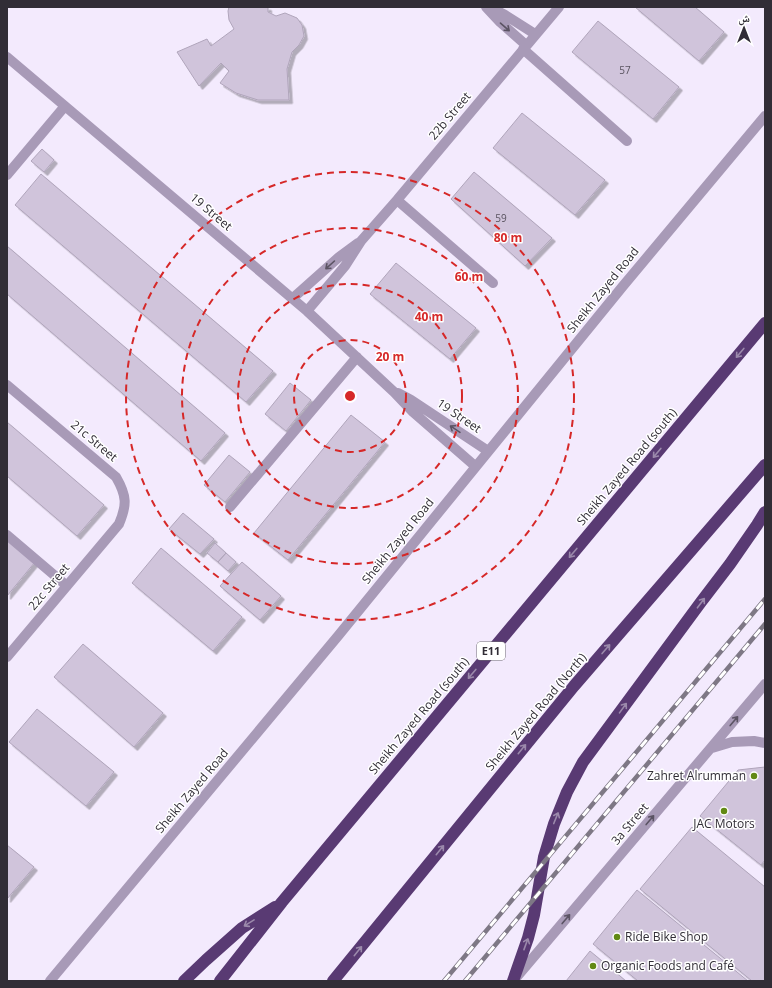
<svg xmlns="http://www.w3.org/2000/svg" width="772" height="988" viewBox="0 0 772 988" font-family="'Open Sans','Noto Naskh Arabic',sans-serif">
  <defs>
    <filter id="shadow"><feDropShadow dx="3.5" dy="3.5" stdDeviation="0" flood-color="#0004"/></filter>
  </defs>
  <rect width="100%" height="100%" fill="#f3eafd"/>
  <path fill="#d0c4db" stroke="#b0a5bb" filter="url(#shadow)" d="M229 7H268V12L276 16 285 13 297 18 302 25 304 36 299 45 292 52 287 69 289 100H258L236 93 220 83 229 71 221 63 199 86 177 52 207 39 211 46 234 29 229 20 228 11Z
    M635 7H695L724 32 699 61Z
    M598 21 679 87 653 119 572 52Z
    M522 113 605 180 575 215 493 148Z
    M42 149 54 160 44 172 31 161Z
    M474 172 552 238 525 266 451 199Z
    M41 174 273 371 246 402 15 205Z
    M7 246 225 433 201 461 7 294Z
    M396 263 476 328 450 359 370 294Z
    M290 383 311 400 286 431 265 414Z
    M351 415 385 442 288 560 254 533Z
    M7 422 104 505 77 536 7 476Z
    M229 455 250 472 225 502 204 485Z
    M183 513 214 539 200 554 169 529Z
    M7 539 35 562 7 596Z
    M215 543 226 553 218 562 207 553Z
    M161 548 242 617 213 651 132 583Z
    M226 553 236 562 228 571 218 562Z
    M242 562 281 596 260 620 220 586Z
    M83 644 163 713 134 747 54 677Z
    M37 709 114 772 86 806 9 742Z
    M765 767V860L761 865 700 816 738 770Z
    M692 827 765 887V981H752L640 889Z
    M7 845 34 867 7 899Z
    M637 890 748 981H638L593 944Z
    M590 951 626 981H566Z"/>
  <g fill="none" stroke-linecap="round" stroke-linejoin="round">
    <path stroke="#a89ab7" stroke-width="10" d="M486 7 500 22 526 45
      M490 7 505 15 535 34
      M523 49 627 141
      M7 57 307 311 394 392 413 412 475 466
      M7 175 65 106
      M397 200 493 283
      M293 298 339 257 358 243
      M307 311 345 266 361 241 397 200 559 7
      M7 385 116 477C127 496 127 505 119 524L7 657
      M398 393 411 400 488 451
      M230 507 357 357
      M7 535 67 586
      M712 748 732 742 754 741 765 743
      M515 979 765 684
      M50 981 338 636 623 286 765 116"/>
    <path stroke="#593a73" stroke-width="12" d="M184 981 206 960 242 928 275 907
      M220 981 282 902 765 323
      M333 981 574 686 765 465
      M513 981 528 938 534 915 544 857 554 824 567 792 583 762 701 602 730 564 757 525 765 512"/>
    <defs>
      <path id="rail" d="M444 981 765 599
        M465 981 765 624"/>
    </defs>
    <use href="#rail" stroke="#7e7885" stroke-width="4.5"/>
    <use href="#rail" stroke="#fff" stroke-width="3" stroke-dasharray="9" stroke-linecap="butt"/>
  </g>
  <defs><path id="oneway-shaft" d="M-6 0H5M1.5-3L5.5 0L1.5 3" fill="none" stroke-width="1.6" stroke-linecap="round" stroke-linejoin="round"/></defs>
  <g stroke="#5b5363">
    <use href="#oneway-shaft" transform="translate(505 27) rotate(41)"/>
    <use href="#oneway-shaft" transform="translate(330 265) rotate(138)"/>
    <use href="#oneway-shaft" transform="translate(455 429) rotate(-146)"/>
    <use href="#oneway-shaft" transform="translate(734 721) rotate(-50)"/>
    <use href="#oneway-shaft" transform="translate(650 820) rotate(-50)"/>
    <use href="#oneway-shaft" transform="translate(566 919) rotate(-50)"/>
  </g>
  <g stroke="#9b89ab">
    <use href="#oneway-shaft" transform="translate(740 353) rotate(130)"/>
    <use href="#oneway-shaft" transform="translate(657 453) rotate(130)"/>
    <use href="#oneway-shaft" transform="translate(573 553) rotate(130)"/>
    <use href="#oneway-shaft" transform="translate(701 603) rotate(-53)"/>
    <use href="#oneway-shaft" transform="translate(606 649) rotate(-49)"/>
    <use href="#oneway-shaft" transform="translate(472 674) rotate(130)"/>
    <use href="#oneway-shaft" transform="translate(623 708) rotate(-54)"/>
    <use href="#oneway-shaft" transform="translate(522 749) rotate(-51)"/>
    <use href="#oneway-shaft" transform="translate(556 818) rotate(-68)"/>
    <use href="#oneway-shaft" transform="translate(440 850) rotate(-51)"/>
    <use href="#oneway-shaft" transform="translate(249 923) rotate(148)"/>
    <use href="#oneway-shaft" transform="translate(526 944) rotate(-70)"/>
    <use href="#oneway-shaft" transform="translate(358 951) rotate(-51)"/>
  </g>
  <g fill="none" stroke="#d62828" stroke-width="2" stroke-dasharray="7 5">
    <circle cx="350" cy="396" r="56"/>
    <circle cx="350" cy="396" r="112"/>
    <circle cx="350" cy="396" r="168"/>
    <circle cx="350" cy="396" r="224"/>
  </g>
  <g fill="#618913" stroke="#fff" stroke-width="1.5">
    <circle cx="754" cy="776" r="4"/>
    <circle cx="724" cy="811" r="4"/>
    <circle cx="617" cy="937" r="4"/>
    <circle cx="593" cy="966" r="4"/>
  </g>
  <g text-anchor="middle" stroke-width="3" stroke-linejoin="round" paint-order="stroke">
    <g font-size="10" fill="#59535f">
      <text x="625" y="74">57</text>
      <text x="501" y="222">59</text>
    </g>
    <rect fill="#fff" stroke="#6f6c72" stroke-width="1" x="477" y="642" width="28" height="18" rx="3"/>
    <g font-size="11" font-weight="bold" fill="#312d36">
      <text x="491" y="655">E11</text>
    </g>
    <g font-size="12" fill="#312d36" stroke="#fff">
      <text transform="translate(450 116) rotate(-50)" y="4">22b Street</text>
      <text transform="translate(211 212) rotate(40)" y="4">19 Street</text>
      <text transform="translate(603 290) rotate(-51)" y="4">Sheikh Zayed Road</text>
      <text transform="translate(459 416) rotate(34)" y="4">19 Street</text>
      <text transform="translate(94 441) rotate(40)" y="4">21c Street</text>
      <text transform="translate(627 467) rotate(-50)" y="4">Sheikh Zayed Road (south)</text>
      <text transform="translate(398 541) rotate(-51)" y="4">Sheikh Zayed Road</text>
      <text transform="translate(49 587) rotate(-50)" y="4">22c Street</text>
      <text transform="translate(536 712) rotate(-50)" y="4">Sheikh Zayed Road (North)</text>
      <text transform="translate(419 716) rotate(-50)" y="4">Sheikh Zayed Road (south)</text>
      <text transform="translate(192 791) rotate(-50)" y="4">Sheikh Zayed Road</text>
      <text transform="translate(630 824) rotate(-50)" y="4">3a Street</text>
    </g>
    <g font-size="12" fill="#312d36" stroke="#fff" text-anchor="start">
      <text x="746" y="780" text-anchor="end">Zahret Alrumman</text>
      <text x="724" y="828" text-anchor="middle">JAC Motors</text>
      <text x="625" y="941">Ride Bike Shop</text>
      <text x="601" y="970">Organic Foods and Café</text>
    </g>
  </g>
  <circle cx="350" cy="396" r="6" fill="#d62828" stroke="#fff" stroke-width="2"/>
  <g font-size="12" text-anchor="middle" font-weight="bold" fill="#d62828" stroke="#fff" stroke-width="3" stroke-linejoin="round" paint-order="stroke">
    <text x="508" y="242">80 m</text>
    <text x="469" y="281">60 m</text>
    <text x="429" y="321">40 m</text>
    <text x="390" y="361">20 m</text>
  </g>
  <rect width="772" height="988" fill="none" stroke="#312d36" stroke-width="16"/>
  <g transform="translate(744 28)" stroke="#ffffff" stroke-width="3" paint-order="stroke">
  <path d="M0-3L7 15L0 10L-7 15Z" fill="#312d36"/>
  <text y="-6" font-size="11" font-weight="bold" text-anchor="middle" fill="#312d36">ش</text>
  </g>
</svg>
